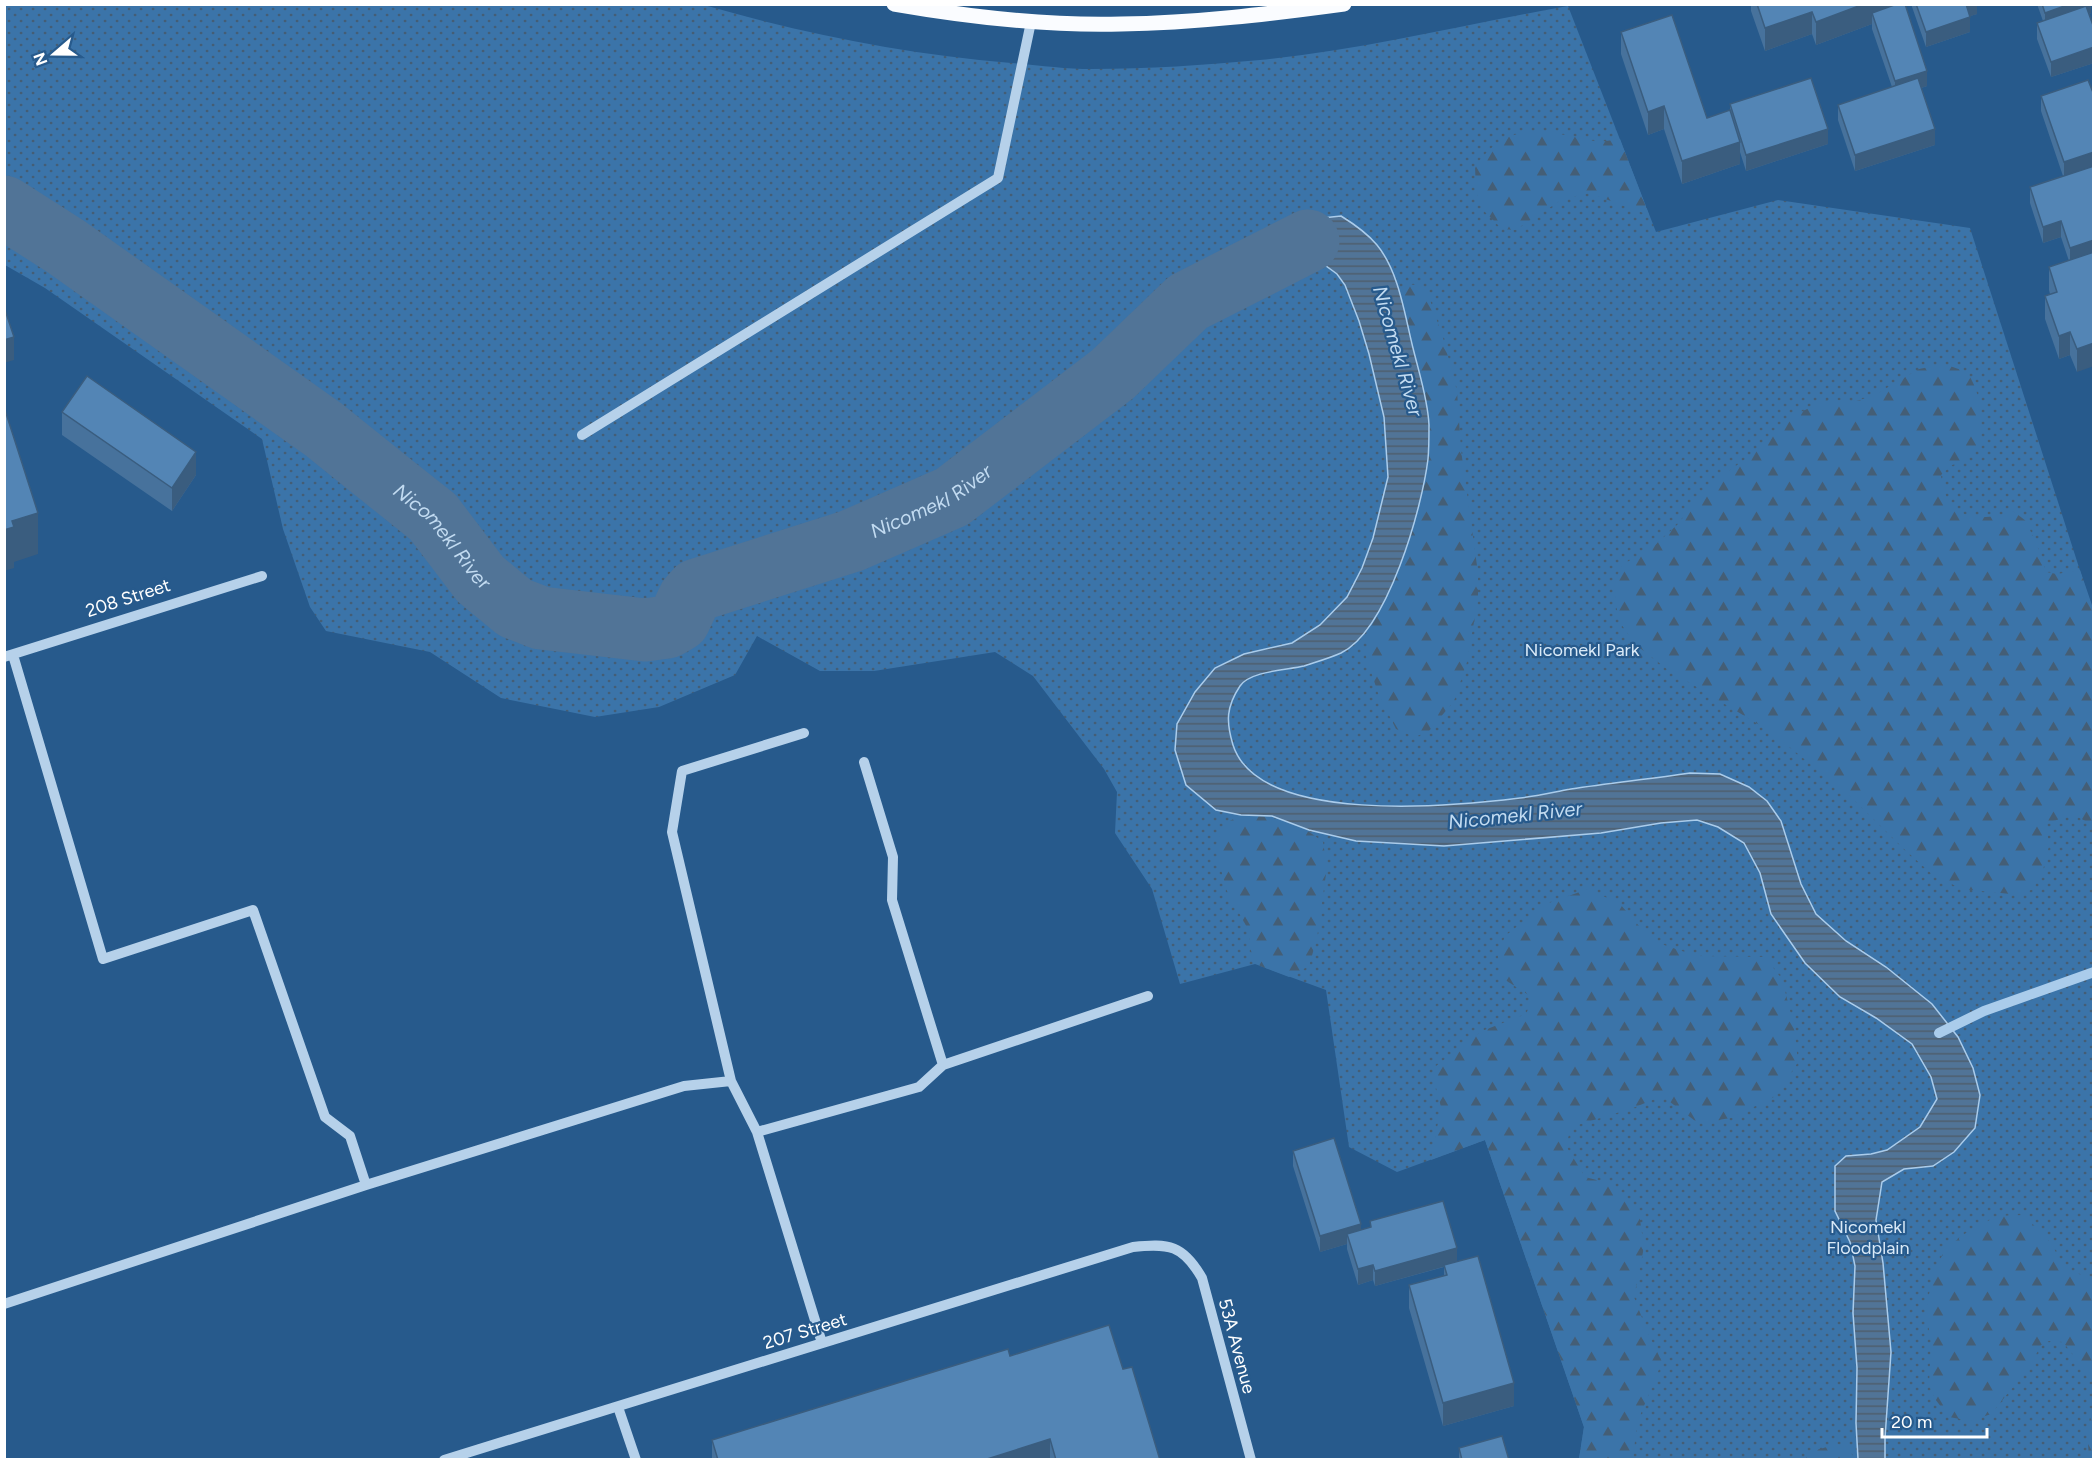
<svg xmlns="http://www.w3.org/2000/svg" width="2098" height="1464" viewBox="0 0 2098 1464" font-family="Figtree,sans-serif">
  <defs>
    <pattern id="grass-dots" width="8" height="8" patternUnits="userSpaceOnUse" patternTransform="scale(1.5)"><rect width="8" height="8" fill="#3b74a9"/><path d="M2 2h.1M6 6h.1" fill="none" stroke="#445e76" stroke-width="1.8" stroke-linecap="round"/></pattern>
    <pattern id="forest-firs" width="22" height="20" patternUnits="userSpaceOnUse" patternTransform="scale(1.5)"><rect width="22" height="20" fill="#3b74a9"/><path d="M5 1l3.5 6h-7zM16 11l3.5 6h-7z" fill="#445e76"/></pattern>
    <pattern id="water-rules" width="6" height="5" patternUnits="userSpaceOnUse" patternTransform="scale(1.5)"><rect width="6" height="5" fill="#517497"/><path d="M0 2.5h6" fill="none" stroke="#4e5e6e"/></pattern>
  </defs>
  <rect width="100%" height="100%" fill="#275a8c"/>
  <path fill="url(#grass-dots)" d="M5 4 704 5C805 34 906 54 1011 63 1038 65 1065 69 1092 69 1148 69 1205 65 1260 60 1364 50 1466 24 1568 6L1656 232 1778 200 1970 228 2093 611V1459H1579L1584 1427 1485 1140 1397 1172 1349 1147 1326 990 1255 964 1180 984 1152 889 1115 833 1117 792 1104 769 1033 676 995 652 874 671H820L757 636 735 675 659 707 595 717 501 698 430 652 326 631 310 607 283 529 262 439 45 288 5 265Z"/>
  <path fill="url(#forest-firs)" d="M1540 130 1599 142 1620 139 1649 215 1589 193 1563 199 1515 230 1502 229 1485 212 1476 192 1475 166C1497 139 1505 135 1540 130Z
    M1408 284 1421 286 1430 300 1444 341 1457 391 1461 450 1478 573V599L1467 662 1454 701 1429 731 1415 737 1396 729 1378 693 1366 656 1369 628 1390 585 1410 535 1428 458 1429 422 1422 383 1398 293Z
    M1944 364 1967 372C1983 397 1981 416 1980 445L1966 461 1952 465 1941 475C1944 519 1978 524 2013 511L2026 521 2039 550 2046 572 2057 574 2080 570 2094 611 2093 825 2074 815 2046 823 2049 846 2043 870 2033 889 2020 895 1962 889 1933 875 1904 849 1851 797 1771 732 1667 669 1636 645 1621 624 1616 606 1614 584 1622 565 1654 546 1678 524 1705 488 1751 455 1794 415 1827 400 1856 401 1873 396 1919 369Z
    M1241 815C1274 816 1297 821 1323 842L1327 867 1317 938 1309 966 1289 977 1260 966 1251 951 1249 931 1227 891 1215 848 1224 824Z
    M1588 889 1620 904 1652 941 1697 956 1765 957 1782 979 1794 1026 1798 1062 1776 1096 1731 1118 1698 1123 1662 1096 1633 1108 1571 1127 1566 1146 1585 1177 1612 1184 1639 1213 1644 1247 1634 1297 1647 1331 1662 1362 1637 1423 1633 1459H1579L1584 1427 1485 1140 1431 1160 1441 1107 1434 1080 1436 1066 1482 1031 1526 1014 1533 998 1501 977 1498 955 1505 936 1546 904Z
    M2024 1215 2051 1243 2065 1269 2093 1279V1379L2087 1377 2078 1361 2063 1342 2049 1341 2041 1345 2030 1366 1991 1414 1971 1421 1949 1417 1935 1399 1929 1385 1931 1342 1926 1311 1933 1273 1946 1248 1966 1233 1997 1216Z
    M2093 1408V1459H2089L2087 1428Z
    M1837 1444 1847 1447 1855 1459H1805L1813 1451Z"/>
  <path fill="url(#water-rules)" stroke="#aacceb" stroke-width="1.5" d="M1341 216C1354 224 1367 233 1377 245 1400 273 1405 318 1414 352 1420 376 1428 401 1429 425 1429 436 1429 448 1428 459 1422 508 1388 630 1341 653 1330 658 1316 662 1304 666 1287 670 1250 671 1240 686 1226 707 1226 722 1233 745 1259 826 1455 806 1520 798 1537 796 1554 792 1571 789 1610 783 1650 779 1690 773L1720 774 1749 787 1767 801 1781 821 1801 884 1816 914 1846 941 1886 967 1932 1004 1958 1037 1973 1068 1980 1095 1975 1128 1954 1152 1933 1166 1904 1169 1882 1182 1876 1220 1883 1263 1891 1352 1885 1438V1459H1858L1856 1423 1857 1368 1853 1313 1855 1266 1850 1242 1835 1211V1166L1846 1156 1871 1154 1887 1150 1920 1127 1937 1099 1931 1077 1912 1044 1876 1018 1840 997 1805 963 1771 914 1760 873 1744 843 1718 827 1697 820 1661 823 1601 833 1444 846 1356 841 1309 830 1272 816 1241 815 1216 810 1186 785 1175 750 1177 724 1195 692 1215 668 1244 654 1292 643 1320 625 1347 597 1362 568 1373 538 1388 477 1384 417 1369 354 1359 321 1345 285 1337 274 1326 266 1311 265 1298 268 1237 302 1231 274 1291 232 1322 218Z"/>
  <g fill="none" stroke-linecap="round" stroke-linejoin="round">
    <path stroke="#aacceb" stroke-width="10" d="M1939 1033 1984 1011 2094 972"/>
    <path stroke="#517497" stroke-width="63" id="s1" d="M4 207 65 246 323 429 394 486 433 517 480 579 515 608 541 618 645 630 667 627 679 620 689 599 697 590 851 541 952 497 1113 374 1188 302 1308 241"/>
    <path stroke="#b6d1ea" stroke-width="10" d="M582 435 998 178 1031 22
      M13 655 103 959 253 910 325 1117 350 1136 366 1185
      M4 657 262 576
      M804 733 682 771 672 832 731 1081 757 1132 822 1343
      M864 762 893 857 892 900 943 1065
      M757 1132 919 1087 943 1065 1148 996
      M4 1304 366 1185 684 1086 731 1081
      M618 1407 636 1460
      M444 1460 1133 1247C1169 1243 1183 1245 1202 1278L1251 1460"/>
    <path stroke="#fafcff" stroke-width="15" d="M894 4C969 17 1045 26 1121 24 1195 23 1270 14 1344 4"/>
  </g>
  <path fill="#47729c" d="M1751 4H1889V7L1927 86 1921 88 1935 145 1855 171 1838 120V105L1892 87 1872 29V24L1816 45 1812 34 1765 51 1751 11Z
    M1911 4H1977V14L1970 16V32L1926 47Z
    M2037 4H2091V13L2089 14 2094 28V63L2051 77 2037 39V23L2043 21Z
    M1621 32 1707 118 1730 111V104L1828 144 1746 171 1740 152V164L1682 184 1664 129 1648 135 1621 54Z
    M2088 80 2077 372 2070 355 2059 359 2045 319V296L2050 294 2049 290V267L2069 261 2061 237 2043 243 2030 203V187L2063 176 2041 111V96Z
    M2094 379V400L2092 395V380Z
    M62 412 196 475 172 511 62 435Z
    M1293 1151 1361 1230 1370 1227V1221L1457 1262 1514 1406 1443 1426 1409 1308V1285L1444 1276V1267L1375 1286 1373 1280 1358 1285 1347 1249V1244L1320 1252 1293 1166Z
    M1010 1356 1123 1369 1160 1460H712V1440Z
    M1459 1448 1509 1460H1459Z"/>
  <path fill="#3a5d7f" d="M1864 4H1889V18L1872 13V24L1816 45V22Z
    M1965 4H1977V14L1965 18Z
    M2070 4H2091V13L2045 28V13Z
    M1812 12V34L1765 51V28Z
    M1970 17V32L1926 47V32Z
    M2094 47V63L2051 77V62Z
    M1927 71V86L1895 97V81Z
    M1664 106V129L1648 135V112Z
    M1828 129V144L1746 171V155Z
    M1935 129V145L1855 171V155Z
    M1740 142V164L1682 184V161Z
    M2094 152V167L2064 177V162Z
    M2061 221V237L2043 243V227Z
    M2094 240V256L2070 264V248Z
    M2070 332V355L2059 359V336Z
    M14 337V360L4 363V340Z
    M2094 343V366L2077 372V349Z
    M196 452V475L172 511V488Z
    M38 513V554L14 562V568L4 571V530L12 521Z
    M1361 1224V1239L1347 1234V1244L1320 1252V1236Z
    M1457 1248V1263L1375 1286V1271Z
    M1373 1265V1280L1358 1285V1269Z
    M1514 1383V1406L1443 1426V1403Z
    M1050 1439V1460H984Z"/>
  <path fill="#5385b5" stroke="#3a5d7f" stroke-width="1.5" d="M1757 4H1864L1816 22 1812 12 1765 28Z
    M1897 4H1905L1927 71 1895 81 1872 13Z
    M1916 4H1966L1970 17 1926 32Z
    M2042 4H2070L2045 13Z
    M2086 6 2094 28V47L2051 62 2037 23Z
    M1672 15 1707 118 1730 110 1740 142 1682 161 1664 106 1648 112 1621 32Z
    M1811 78 1828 129 1746 155 1730 104Z
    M1918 78 1935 129 1855 155 1838 105Z
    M2088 80 2094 95V152L2064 162 2041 96Z
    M2094 166V240L2070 248 2061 221 2043 227 2030 187Z
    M2094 252V343L2077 349 2070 332 2059 336 2045 296 2057 292 2049 267Z
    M4 307 14 337 4 340Z
    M87 376 196 452 172 488 62 412Z
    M4 407 38 513 12 521 14 527 4 530Z
    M1334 1138 1361 1224 1320 1236 1293 1151Z
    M1443 1201 1457 1248 1375 1271 1373 1265 1358 1269 1347 1234 1371 1227 1370 1221Z
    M1478 1256 1514 1383 1443 1403 1409 1285 1447 1275 1444 1265Z
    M1109 1325 1123 1369 1132 1367 1160 1460H1056L1050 1439 984 1460H718L712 1440 1008 1349 1010 1356Z
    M1502 1436 1509 1460H1462L1459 1448Z"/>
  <g text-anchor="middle" stroke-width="4.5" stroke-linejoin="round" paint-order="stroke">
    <g font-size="18" fill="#fff" stroke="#275a8c">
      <text transform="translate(128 598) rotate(-18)" y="6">208 Street</text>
      <text transform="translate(805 1331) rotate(-17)" y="6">207 Street</text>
      <text transform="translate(1237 1346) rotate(75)" y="6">53A Avenue</text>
    </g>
    <g font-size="18" fill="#daeaf8" stroke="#275a8c">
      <text x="1582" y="656">Nicomekl Park</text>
      <text x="1868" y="1233">Nicomekl<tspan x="1868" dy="21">Floodplain</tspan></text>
    </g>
    <g font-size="20" font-style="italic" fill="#c2dbf1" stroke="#275a8c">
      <text transform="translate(1398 351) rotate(74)" y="7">Nicomekl River</text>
      <text dy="7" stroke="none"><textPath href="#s1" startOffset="1108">Nicomekl River</textPath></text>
      <text dy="7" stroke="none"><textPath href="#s1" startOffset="550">Nicomekl River</textPath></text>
      <text transform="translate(1515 815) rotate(-6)" y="7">Nicomekl River</text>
    </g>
  </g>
  <rect width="2098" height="1464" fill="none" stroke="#ffffff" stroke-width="12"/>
  <g transform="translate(54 54) rotate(250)" stroke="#275a8c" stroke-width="4.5" paint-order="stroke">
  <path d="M0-4.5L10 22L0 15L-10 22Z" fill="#ffffff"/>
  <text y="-9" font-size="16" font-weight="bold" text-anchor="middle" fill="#ffffff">N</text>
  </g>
  <path d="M1882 1428v9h105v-9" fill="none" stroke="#ffffff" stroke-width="3"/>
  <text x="1891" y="1428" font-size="18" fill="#ffffff" stroke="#275a8c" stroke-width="4.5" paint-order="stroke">20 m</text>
</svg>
